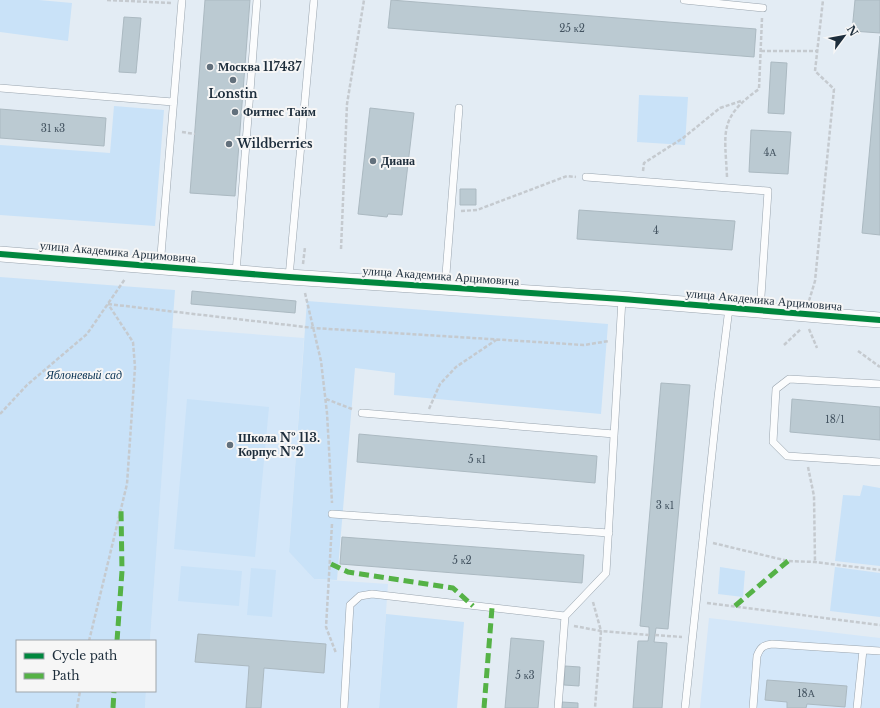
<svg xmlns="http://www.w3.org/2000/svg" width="880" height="708" viewBox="0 0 880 708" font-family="'Libre Baskerville',serif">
  <rect width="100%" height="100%" fill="#e3ecf4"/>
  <path fill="#d4e7f9" d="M172 328 304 338 289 552 314 579 388 584 379 708H145L146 691H155V641H150Z
    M709 618 880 638V708H700Z"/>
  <path fill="#c9e2f8" d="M0 0H39L72 3 68 41 0 32Z
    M639 95 688 97 685 145 637 142Z
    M114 106 164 110 155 226 0 215V145L110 153Z
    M0 277 175 290 150 641H17V691H146L145 708H0Z
    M307 301 608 324 601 414 394 395 395 373 355 368 337 580 314 579 289 552Z
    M187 399 269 407 255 557 174 549Z
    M863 485 880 488V566L835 561 843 495 860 496Z
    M181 566 242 571 239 606 178 601Z
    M720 567 745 571 743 597 718 594Z
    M835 567 880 573V617L830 611Z
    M251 568 276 570 272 617 247 615Z
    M386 614 464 622 457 708H379Z"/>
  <path fill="#bbcad2" stroke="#abb9c1" d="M205 0H250L235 196 190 193Z
    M391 0 756 29 754 57 388 28Z
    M855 0H880V33L852 31Z
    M124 17 141 18 136 73 119 72Z
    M880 36V235L862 233Z
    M771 62 787 63 784 114 768 113Z
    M370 108 414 113 402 215 388 214 387 217 358 214Z
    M0 109 106 118 104 146 0 138Z
    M751 130 791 132 788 174 749 172Z
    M460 189H476V205H460Z
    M579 210 735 221 732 250 577 239Z
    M192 291 296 301 295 313 191 304Z
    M661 383 690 385 668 629 656 628 654 642 667 643 662 708H633L638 641H648L649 635V627L640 626Z
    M792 399 880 407V440L790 432Z
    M359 434 597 456 595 483 357 462Z
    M342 537 584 555 582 583 340 564Z
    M198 634 326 644 324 673 264 668 261 708H246L249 666 195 662Z
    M511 638 544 641 538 708H505Z
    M565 666 580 667 579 686 564 685Z
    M767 680 847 686 845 707 807 704 806 708H787V702L765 700Z
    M562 702 578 703V708H562Z"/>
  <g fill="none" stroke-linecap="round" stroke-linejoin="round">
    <defs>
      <path id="lane" d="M684 0 763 8
        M0 88 173 102
        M586 177 768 191 760 311
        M160 267 182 0
        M236 273 257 0
        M289 277 314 0
        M445 287 459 108
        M880 384 789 379 776 389 773 442 787 456 880 462
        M362 413 614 434
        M332 514 609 533
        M344 708 350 605 360 596 372 594 565 616
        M558 708 565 616 606 573 622 299
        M685 708 718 397 729 308
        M753 708 757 656C760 648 763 645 772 644L880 651
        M857 708 863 650"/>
      <path id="street" d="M0 254 289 277 622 299 880 320"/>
    </defs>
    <use href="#lane" stroke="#99a4ae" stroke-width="8"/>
    <use href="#street" stroke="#99a4ae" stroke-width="16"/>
    <path stroke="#c5cacf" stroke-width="2.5" stroke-dasharray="4 2" stroke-linecap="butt" d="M107 0 171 3
      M761 51H817
      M182 132 195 134
      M643 171 644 163 683 138 720 108 741 101
      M727 177C725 132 718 118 759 89L762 18
      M461 211 477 210 567 176 576 177
      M341 249 347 104 364 0
      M303 264 305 247
      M305 293 321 361 327 413 332 503
      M809 301 815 281 834 89 815 71 823 0
      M108 304 314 328 584 345 609 341
      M809 329 817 348
      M784 345 801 329
      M858 351 880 367
      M326 399 352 409
      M429 409 440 384 456 367 496 340
      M0 414 27 385 87 334 125 279
      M808 467 814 496 815 562
      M332 524 326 627 336 653
      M713 543 788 561 815 562 880 570
      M593 602 601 631 595 708
      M707 603 880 625
      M574 626 601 631 649 635
      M655 635 682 637
      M89 641 127 484 135 367 133 342 108 304
      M77 708 80 691"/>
    <use href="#lane" stroke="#fbfcfd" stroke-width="7"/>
    <use href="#street" stroke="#fbfcfd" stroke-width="15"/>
    <path stroke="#55b246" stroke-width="5" stroke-dasharray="10 5" stroke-linecap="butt" d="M331 564 348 572 453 588 473 606
      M735 606 788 561
      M117 641 122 571 121 509
      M113 708 114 691
      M484 708 492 608"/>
    <defs>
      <path id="cycleway" d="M0 254 289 277 622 299 880 320"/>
    </defs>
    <use href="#cycleway" stroke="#f6f6f6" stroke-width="8"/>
    <use href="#cycleway" stroke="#00873e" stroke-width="6"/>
  </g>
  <g fill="#62707c" stroke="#f6f6f6" stroke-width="1.5">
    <circle cx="210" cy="67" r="4"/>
    <circle cx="233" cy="80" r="4"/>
    <circle cx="235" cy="112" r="4"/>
    <circle cx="229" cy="144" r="4"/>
    <circle cx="373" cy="161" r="4"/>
    <circle cx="230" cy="445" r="4"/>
  </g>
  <g text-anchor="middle" stroke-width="4" stroke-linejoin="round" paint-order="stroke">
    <g font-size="10" fill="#445461">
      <text x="572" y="32">25 к2</text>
      <text x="53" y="132">31 к3</text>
      <text x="770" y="156">4А</text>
      <text x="656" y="234">4</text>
      <text x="835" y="423">18/1</text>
      <text x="477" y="463">5 к1</text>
      <text x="665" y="509">3 к1</text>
      <text x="462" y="564">5 к2</text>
      <text x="525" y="679">5 к3</text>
      <text x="806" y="697">18А</text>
    </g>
    <g font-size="12" font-weight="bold" fill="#1d2d3b" stroke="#f6f6f6" text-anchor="start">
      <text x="218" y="71">Москва 117437</text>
      <text x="233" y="98" text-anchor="middle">Lonstin</text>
      <text x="243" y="116">Фитнес Тайм</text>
      <text x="237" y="148">Wildberries</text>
      <text x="381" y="165">Диана</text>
      <text x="238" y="442">Школа № 113.<tspan x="238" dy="14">Корпус №2</tspan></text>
    </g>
    <g font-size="12" fill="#1d2d3b" stroke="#f6f6f6">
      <text transform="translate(118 252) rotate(5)" y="4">улица Академика Арцимовича</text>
      <text transform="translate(441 276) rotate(4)" y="4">улица Академика Арцимовича</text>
      <text transform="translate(764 300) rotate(5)" y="4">улица Академика Арцимовича</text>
    </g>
    <g font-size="12" font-style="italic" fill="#083253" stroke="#f6f6f6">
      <text x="84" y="379">Яблоневый сад</text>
    </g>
  </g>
  <rect x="16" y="640" width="140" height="52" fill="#f6f6f6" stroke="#9fa6ab"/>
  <rect x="24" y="653" width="20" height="6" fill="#00873e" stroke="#9fa6ab"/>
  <text x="52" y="660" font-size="12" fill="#1d2d3b">Cycle path</text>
  <rect x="24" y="673" width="20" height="6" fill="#55b246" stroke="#9fa6ab"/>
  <text x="52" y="680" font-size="12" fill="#1d2d3b">Path</text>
  <g transform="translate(844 36) rotate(58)" stroke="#f6f6f6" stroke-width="3" paint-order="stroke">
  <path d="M0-3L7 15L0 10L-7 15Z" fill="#1d2d3b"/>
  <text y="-6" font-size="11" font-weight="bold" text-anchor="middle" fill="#1d2d3b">N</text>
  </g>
</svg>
